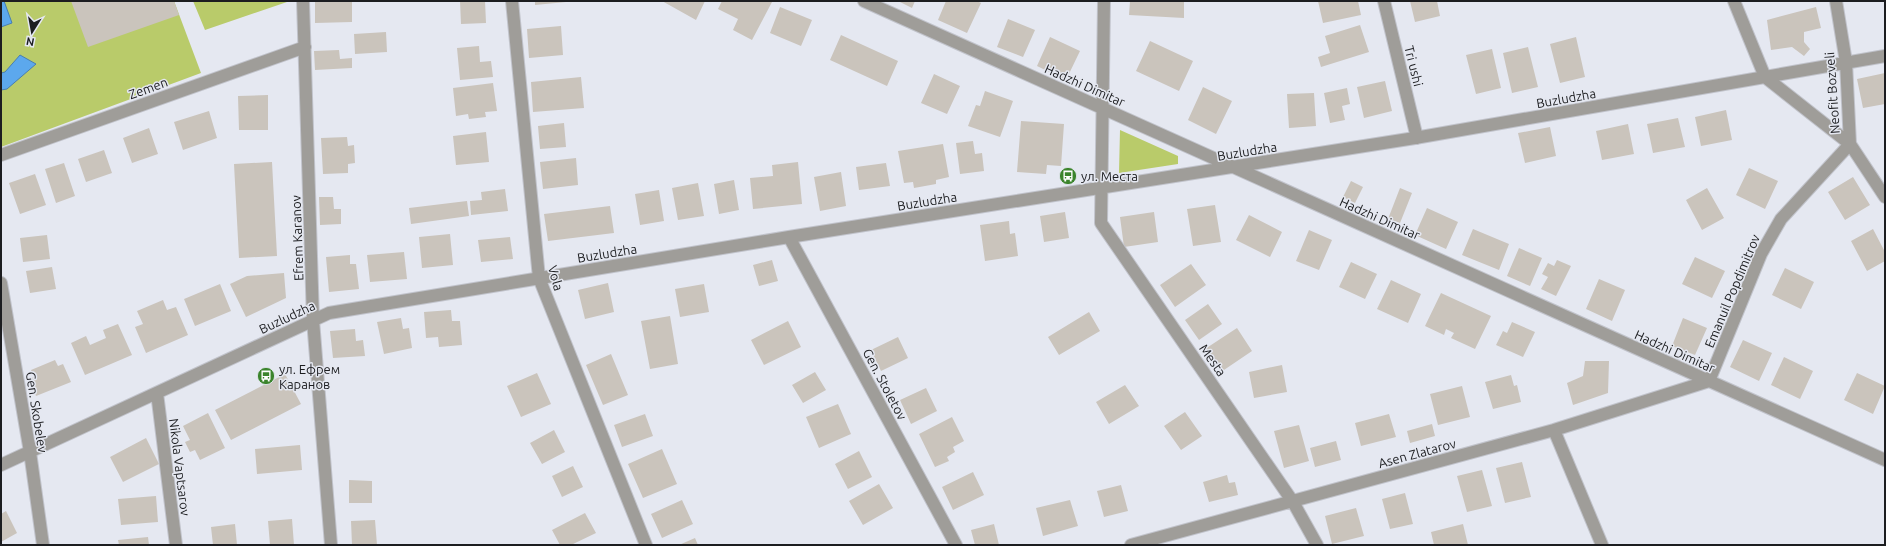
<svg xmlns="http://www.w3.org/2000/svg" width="1886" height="546" viewBox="0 0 1886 546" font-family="Ubuntu,sans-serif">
  <rect width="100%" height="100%" fill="#e5e8f1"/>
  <path fill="#b9cb6a" d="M1 1H174L201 73 1 147Z
    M193 1H287V2L205 30Z
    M1120 130 1178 156V164L1119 173Z"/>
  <path fill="#5ca8ed" stroke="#497eb0" d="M1 1H4L12 23 1 27Z
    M20 55 36 64 7 89 1 90V73L5 72Z"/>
  <path fill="#cac4bc" d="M71 1H174L179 15 88 47Z
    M315 1H352V22L315 23Z
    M460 1H485L486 23 461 24Z
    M535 1H566V2L535 5Z
    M662 1H705L696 20Z
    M722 1H769L772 2 752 40 733 30 738 19 718 9Z
    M898 1H915L912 8Z
    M946 1H977L981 3 967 33 938 20Z
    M1130 1H1184V18L1129 15Z
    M1318 1H1358L1361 15 1323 23Z
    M1410 1H1437L1440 16 1415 22Z
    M780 7 812 20 801 46 770 33Z
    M1816 7 1821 28 1804 32V42L1810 49 1804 56 1792 47 1771 50 1767 20Z
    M1008 19 1035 30 1023 57 997 47Z
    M1360 25 1369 52 1321 67 1318 57 1330 53 1325 36Z
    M561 26 563 55 529 58 527 29Z
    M386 32 387 52 355 54 354 34Z
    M841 35 898 61 887 86 830 60Z
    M1050 37 1080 51 1066 80 1037 66Z
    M1576 37 1585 77 1560 83 1550 44Z
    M1150 41 1193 61 1179 91 1136 71Z
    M479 46 480 62 491 61 493 77 460 80 457 48Z
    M1528 47 1538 87 1512 93 1503 53Z
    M1492 49 1501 88 1476 94 1466 55Z
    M339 50 340 59 352 58V68L315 70 314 51Z
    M1885 73V104L1863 108 1857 79Z
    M934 74 960 86 947 114 921 103Z
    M581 77 584 108 533 112 531 82Z
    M1385 81 1392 111 1364 118 1357 87Z
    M493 83 497 111 485 112 486 117 469 119 468 114 456 116 453 88Z
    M1203 87 1232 101 1216 134 1188 120Z
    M1347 88 1350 104 1342 106 1345 120 1330 123 1324 93Z
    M985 91 1013 101 1000 137 968 126 976 105 980 106Z
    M1314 93 1316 126 1289 128 1287 94Z
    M268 95V130H239L238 96Z
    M1726 110 1732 140 1701 146 1695 117Z
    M209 111 217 138 183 150 174 122Z
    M1678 118 1685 147 1653 153 1647 124Z
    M1021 121 1064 124 1061 166 1047 165 1046 174 1017 172Z
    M564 123 566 147 540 149 538 126Z
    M1628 124 1634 154 1602 160 1596 131Z
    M1550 127 1556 156 1525 163 1518 133Z
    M149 128 158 154 132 163 123 138Z
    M486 132 489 162 456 165 453 136Z
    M347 137 348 146 354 145 355 163 348 164V173L323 174 321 138Z
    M973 141 975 154 982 153 984 171 960 174 956 143Z
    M943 144 949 177 936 180V184L914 188 913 182 904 183 898 151Z
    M104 150 112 173 86 182 78 159Z
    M576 158 578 185 543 189 540 162Z
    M272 162 277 256 239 258 234 164Z
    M798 162 802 204 753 209 750 178 773 176 772 165Z
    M64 163 75 196 56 203 45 169Z
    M886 163 890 186 859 190 856 167Z
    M1749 168 1778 181 1765 209 1736 195Z
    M841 172 846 206 820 211 814 177Z
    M35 174 46 205 20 214 9 183Z
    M1853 177 1870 205 1845 220 1828 192Z
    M734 180 739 210 719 214 714 184Z
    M1351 181 1363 187 1355 203 1343 197Z
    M698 183 704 216 678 220 672 188Z
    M1400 188 1412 193 1400 223 1388 219Z
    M1707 188 1724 218 1702 230 1686 200Z
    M505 189 508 211 471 215 470 201 482 200 481 192Z
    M659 190 664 221 640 225 635 194Z
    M319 197H333L334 209H341V224L320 225Z
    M467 201 469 216 411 224 409 208Z
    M1215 205 1221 242 1193 246 1187 209Z
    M610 206 614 233 548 241 544 214Z
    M1427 208 1458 222 1446 249 1415 235Z
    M1065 212 1069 238 1044 242 1040 216Z
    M1154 212 1158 242 1124 247 1120 217Z
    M1249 215 1282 232 1270 257 1236 240Z
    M1009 221 1010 234 1015 233 1018 256 985 261 980 225Z
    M1473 229 1509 244 1499 270 1462 255Z
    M1873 229 1885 252V261L1867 271 1851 241Z
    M1309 230 1332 240 1319 270 1296 261Z
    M450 234 453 265 422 268 419 237Z
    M47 235 50 259 23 262 20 238Z
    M510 237 513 259 481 262 478 240Z
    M1519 248 1542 258 1530 286 1507 276Z
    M404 252 407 279 370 282 367 255Z
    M350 255V264H356L359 289 329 292 326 257Z
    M1695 257 1725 271 1712 298 1682 284Z
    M772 260 778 281 759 286 753 265Z
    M1557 260 1571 266 1556 296 1541 289 1548 277 1542 274 1548 263 1554 266Z
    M1351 262 1377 274 1365 299 1339 287Z
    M1191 264 1206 285 1175 307 1160 285Z
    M52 267 56 289 30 293 26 271Z
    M1785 268 1814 282 1801 309 1772 295Z
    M284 273 286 298 246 317 230 284 247 276Z
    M1599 279 1625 290 1612 321 1586 309Z
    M1391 280 1421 294 1408 323 1377 309Z
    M608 283 614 312 585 319 578 290Z
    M220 284 231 311 195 326 184 299Z
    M704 284 709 312 680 317 675 289Z
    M1441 293 1491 316 1475 349 1451 338 1454 333 1446 329 1444 335 1425 326Z
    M163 300 167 310 176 307 188 335 146 353 135 327 143 324 137 311Z
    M1208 304 1222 324 1199 340 1185 320Z
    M451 310 452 321H460L462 345 439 347 438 337 426 338 424 312Z
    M1089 312 1100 331 1059 355 1048 337Z
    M670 316 678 364 650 369 641 321Z
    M401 318 403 329 409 328 412 348 384 354 377 322Z
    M1683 318 1707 328 1695 355 1672 346Z
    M788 321 801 347 764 365 751 340Z
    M1512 322 1535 332 1523 357 1496 345 1503 331 1507 333Z
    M118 324 132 355 85 375 71 343 86 336 90 345 106 338 103 330Z
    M1237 328 1252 351 1221 372 1205 349Z
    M355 329 356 341 363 340 365 356 333 358 330 331Z
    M898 337 908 358 881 371 871 350Z
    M1743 340 1772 353 1759 381 1730 367Z
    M611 354 628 395 603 405 586 365Z
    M1784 357 1813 371 1800 399 1771 385Z
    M55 360 58 366 63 364 71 382 36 396 29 379 34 377 31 370Z
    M1585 361H1609L1608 393 1573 405 1567 383 1583 376Z
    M1282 365 1287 392 1254 398 1249 372Z
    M815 372 826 390 803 403 792 385Z
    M537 373 551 404 521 417 507 386Z
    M1857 373 1885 386 1873 414 1844 400Z
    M285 374 301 404 231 440 215 410Z
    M1511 375 1514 386 1517 385 1521 402 1493 409 1485 382Z
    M1125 385 1139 406 1109 424 1096 402Z
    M1462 386 1470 417 1438 425 1430 394Z
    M926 388 937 411 911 424 900 400Z
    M838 404 851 434 819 448 806 417Z
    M1185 412 1202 436 1181 450 1164 426Z
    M208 413 225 448 200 460 195 450 190 452 185 442 190 440 183 426Z
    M645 414 653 436 622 447 614 425Z
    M1389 414 1396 437 1361 446 1355 423Z
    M952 417 964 441 953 447 955 452 947 457 949 461 935 467 919 434Z
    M1432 424 1435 436 1410 443 1407 431Z
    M1299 425 1309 461 1284 468 1274 431Z
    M554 430 565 452 542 464 530 443Z
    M146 438 159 464 123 482 110 457Z
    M1336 441 1341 460 1315 467 1310 448Z
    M300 445 302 470 257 474 255 449Z
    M662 449 677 484 643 498 628 464Z
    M859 451 872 477 848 489 835 464Z
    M1522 462 1531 497 1505 503 1496 468Z
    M573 466 583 487 562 497 552 476Z
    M1482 470 1492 506 1467 512 1457 476Z
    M973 472 984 495 953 510 942 487Z
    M1227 475 1229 483 1235 482 1238 495 1209 502 1203 482Z
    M349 480 372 481V503H349Z
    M879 484 893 508 863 525 849 501Z
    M1121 485 1128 511 1104 517 1097 491Z
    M1405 493 1413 524 1390 529 1382 499Z
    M156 496 158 522 121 525 118 499Z
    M682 500 693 524 662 538 651 514Z
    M1070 500 1078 526 1043 536 1036 508Z
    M1356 508 1364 536 1332 544 1325 516Z
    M6 511 17 533 1 542V514Z
    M585 513 596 533 571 545H560L552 530Z
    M292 519 294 545H270L268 521Z
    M375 520 377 545H352L351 521Z
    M235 524 237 545H213L211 527Z
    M994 524 999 545H975L971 530Z
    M1463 524 1468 545H1434L1431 532Z
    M148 537 149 545H119L118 540Z
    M695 538 698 545H679Z"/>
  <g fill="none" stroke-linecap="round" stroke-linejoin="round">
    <defs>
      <path id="minor" d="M303 1 313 320 331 545
        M512 1 539 278 646 545
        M864 1 1885 460
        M1104 1 1101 223 1293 502 1317 545
        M1384 1 1417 138
        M1836 1 1846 62 1850 144 1885 197
        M1 155 305 47
        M789 237 956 545
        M1 283 30 452 43 545
        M157 393 176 545
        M1554 430 1602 545
        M1 465 329 313 789 237 1415 138 1885 56
        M1131 545 1554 430 1709 381 1761 254 1781 219 1850 144 1765 77 1734 1"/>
    </defs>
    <use href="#minor" stroke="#c1c3cb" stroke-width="14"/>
    <use href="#minor" stroke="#9f9d99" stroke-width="12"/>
  </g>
  <defs>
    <symbol id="bus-disc" viewBox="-11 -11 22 22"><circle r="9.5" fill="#3b842c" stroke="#e5e8f1"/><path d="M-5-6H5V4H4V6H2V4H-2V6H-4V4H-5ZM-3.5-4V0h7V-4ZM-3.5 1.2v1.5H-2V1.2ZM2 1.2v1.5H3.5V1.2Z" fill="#fff"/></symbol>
  </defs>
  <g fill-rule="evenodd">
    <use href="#bus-disc" x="1058" y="166" width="20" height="20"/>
    <use href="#bus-disc" x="256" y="366" width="20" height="20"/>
  </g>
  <g text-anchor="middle" stroke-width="3" stroke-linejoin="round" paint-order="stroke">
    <g font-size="13" fill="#1c1d20" stroke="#e5e8f1">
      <text transform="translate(1414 66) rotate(76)" y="5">Tri ushi</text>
      <text transform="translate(1085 85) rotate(24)" y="5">Hadzhi Dimitar</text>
      <text transform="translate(148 88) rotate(-20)" y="5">Zemen</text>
      <text transform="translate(1832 93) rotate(-94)" y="5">Neofit Bozveli</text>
      <text transform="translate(1566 98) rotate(-10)" y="5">Buzludzha</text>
      <text transform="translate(1247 151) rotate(-9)" y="5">Buzludzha</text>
      <text transform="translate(927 201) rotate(-9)" y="5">Buzludzha</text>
      <text transform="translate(1380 218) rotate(24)" y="5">Hadzhi Dimitar</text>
      <text transform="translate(297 238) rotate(-92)" y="5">Efrem Karanov</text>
      <text transform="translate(607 253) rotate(-9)" y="5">Buzludzha</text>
      <text transform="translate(556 278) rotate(74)" y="5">Vola</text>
      <text transform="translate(1732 291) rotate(-67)" y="5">Emanuil Popdimitrov</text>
      <text transform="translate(287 317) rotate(-25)" y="5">Buzludzha</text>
      <text transform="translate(1675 351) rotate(24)" y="5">Hadzhi Dimitar</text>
      <text transform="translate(1213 360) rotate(55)" y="5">Mesta</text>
      <text transform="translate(885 384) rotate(62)" y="5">Gen. Stoletov</text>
      <text transform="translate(37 412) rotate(81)" y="5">Gen. Skobelev</text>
      <text transform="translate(1417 453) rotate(-15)" y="5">Asen Zlatarov</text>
      <text transform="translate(180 467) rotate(83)" y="5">Nikola Vaptsarov</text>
    </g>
    <g font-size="13" fill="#1c1d20" stroke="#e5e8f1" text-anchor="start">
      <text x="1081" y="181">ул. Места</text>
      <text x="279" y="374">ул. Ефрем<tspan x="279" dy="15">Каранов</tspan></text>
    </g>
  </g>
  <rect width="1886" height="546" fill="none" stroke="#1c1d20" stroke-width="4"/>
  <g transform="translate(32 32) rotate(191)" stroke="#e5e8f1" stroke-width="3" paint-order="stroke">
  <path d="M0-3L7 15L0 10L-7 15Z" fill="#1c1d20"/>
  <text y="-6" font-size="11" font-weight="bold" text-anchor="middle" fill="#1c1d20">N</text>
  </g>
</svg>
